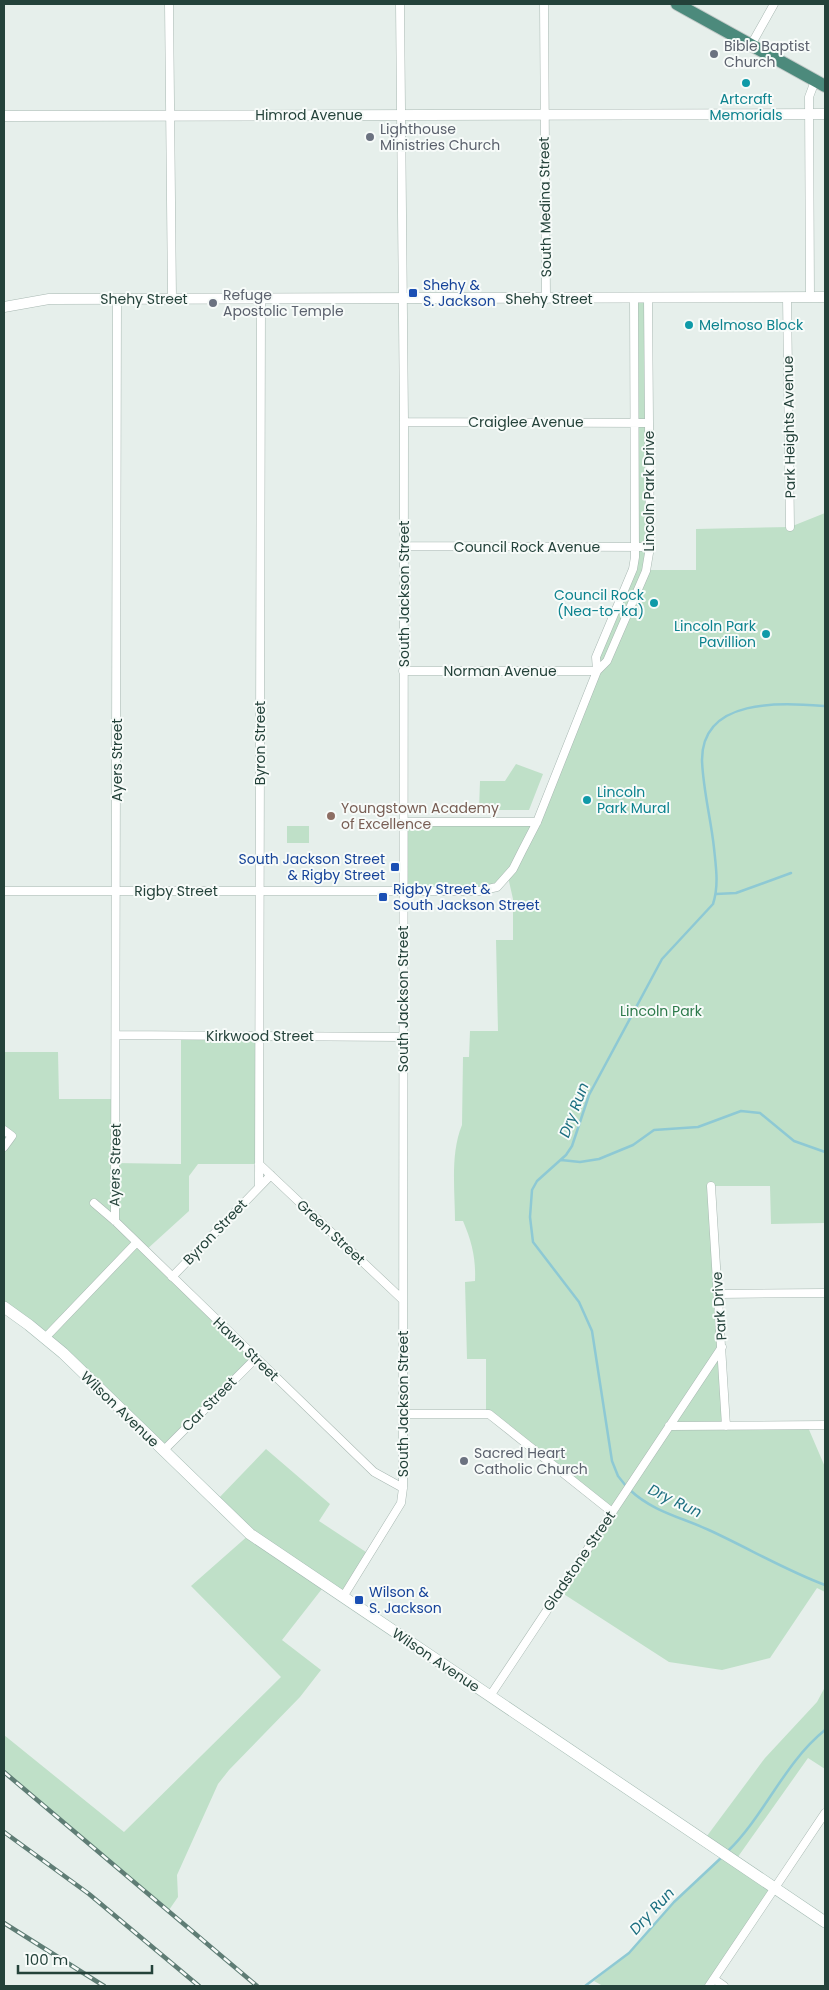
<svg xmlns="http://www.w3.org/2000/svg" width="829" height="1990" viewBox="0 0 829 1990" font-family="Poppins,sans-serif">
  <rect width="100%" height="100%" fill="#e6efeb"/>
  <path fill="#bfe0c8" d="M634 298H648L646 570H696V529L790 527 825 513V1223L771 1224 770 1186H712L726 1426 807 1425 825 1467V1592L817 1588 770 1658 722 1670 669 1662 559 1591 612 1512 486 1414V1359H467L465 1282 475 1281C476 1259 472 1242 463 1221H455C455 1191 450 1154 462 1125L463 1057H469L470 1031H498L496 940H513V899L508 877 497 887 403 891V822H537L597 671 596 657 633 569Z
    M516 764 543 774 529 810H479L480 781H505Z
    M287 826H309V843H287Z
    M181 1036H259V1164H198L189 1176V1211L145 1251 256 1358 163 1451 4 1307V1147L11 1136 4 1130V1052H58L59 1099H116L115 1163 181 1164Z
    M266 1449 330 1504 319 1521 369 1554 343 1597 325 1585 282 1640 321 1670 300 1697 229 1770 218 1784 177 1875 178 1897 169 1910 4 1772V1735L124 1832 281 1677 191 1586 250 1534 216 1501Z
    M825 1687V1769L808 1758 735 1861 775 1888 709 1986H603L594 1981 629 1953 674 1902 724 1855 704 1840 765 1758 817 1702Z"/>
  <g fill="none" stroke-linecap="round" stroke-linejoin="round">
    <path stroke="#8ec9d4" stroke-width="2.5" d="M716 894 736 893 791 873
      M561 1160 580 1162 599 1159 633 1145 654 1130 698 1127 741 1111 760 1113 794 1141 825 1152
      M626 1486 618 1476 612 1461 592 1331 579 1302 533 1242 530 1217 532 1190 537 1181 566 1155 572 1146 589 1095 662 959 713 904C719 886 716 867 714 848 711 819 703 790 702 760 702 697 782 703 825 706
      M630 1490C653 1512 684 1518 711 1531 750 1549 785 1570 825 1585
      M728 1851C765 1815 784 1763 825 1730
      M585 1986 629 1953 674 1902 722 1857"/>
    <defs>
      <path id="minor" d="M169 4 172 299
        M544 4 546 299
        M751 45 774 4
        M787 297 790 527
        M810 297 809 97 815 81
        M404 422 648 423
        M404 546 650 547
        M403 671H597
        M597 671 596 657 633 569 635 557 634 298
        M403 822H537
        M4 891H479L497 887 513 869 522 851 537 822 597 671 607 661 646 571 650 547 648 298
        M117 1035 403 1037
        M4 1130 12 1136 4 1147
        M259 1164 403 1300
        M711 1186 726 1426
        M259 1187 261 299
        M94 1203 115 1221 374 1472 403 1488
        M115 1221 117 299
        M172 1277 271 1175
        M718 1294 825 1293
        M45 1338 136 1243
        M403 1414H489L612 1512
        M669 1426 825 1425
        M163 1451 256 1358
        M343 1597 401 1503 403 1488 404 422 400 4
        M490 1696 722 1347
        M714 1979 724 1986
        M709 1986 825 1813"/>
      <path id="tertiary" d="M4 116 825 114
        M4 307 49 299 825 297"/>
      <path id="secondary" d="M4 1307 29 1325 63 1353 250 1534 825 1922"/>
      <path id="trunk" d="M677 4 825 86"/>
    </defs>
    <use href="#minor" stroke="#a8b8b2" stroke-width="9"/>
    <use href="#tertiary" stroke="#a8b8b2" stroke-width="11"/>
    <use href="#secondary" stroke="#a4bbb3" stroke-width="12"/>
    <use href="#trunk" stroke="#c2cac8" stroke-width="14"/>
    <use href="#minor" stroke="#fff" stroke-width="8"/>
    <use href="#tertiary" stroke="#fff" stroke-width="10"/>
    <use href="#secondary" stroke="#fff" stroke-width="11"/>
    <use href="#trunk" stroke="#4c8a7c" stroke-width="12"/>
    <defs>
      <path id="rail" d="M4 1772 257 1986
        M4 1832 89 1894 199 1986
        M4 1923 104 1986"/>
    </defs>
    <use href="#rail" stroke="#5f7d75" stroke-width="4.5"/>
    <use href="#rail" stroke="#f7fbf9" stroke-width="2.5" stroke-dasharray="8" stroke-linecap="butt"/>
  </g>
  <g fill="#6b7280" stroke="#f7fbf9" stroke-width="2">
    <circle cx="714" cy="54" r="5"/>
    <circle cx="370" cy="137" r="5"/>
    <circle cx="213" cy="303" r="5"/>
    <circle cx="464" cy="1461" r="5"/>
  </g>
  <g fill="#0f9aa8" stroke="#f7fbf9" stroke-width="2">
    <circle cx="746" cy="83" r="5"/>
    <circle cx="689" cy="325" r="5"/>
    <circle cx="654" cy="603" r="5"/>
    <circle cx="766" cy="634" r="5"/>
    <circle cx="587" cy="800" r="5"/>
  </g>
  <g fill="#1a4fb4" stroke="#f7fbf9" stroke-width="2">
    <rect x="408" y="288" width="10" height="10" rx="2.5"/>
    <rect x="390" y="862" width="10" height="10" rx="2.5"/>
    <rect x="378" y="892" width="10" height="10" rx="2.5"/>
    <rect x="354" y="1595" width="10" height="10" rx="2.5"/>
  </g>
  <circle fill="#8d6e63" stroke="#f7fbf9" stroke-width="2" cx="331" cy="816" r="5"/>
  <g text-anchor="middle" stroke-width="4" stroke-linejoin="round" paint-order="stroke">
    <g font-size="14" fill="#5b616d" stroke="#f7fbf9" text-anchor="start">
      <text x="724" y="51">Bible Baptist<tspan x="724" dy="16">Church</tspan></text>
      <text x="380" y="134">Lighthouse<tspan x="380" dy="16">Ministries Church</tspan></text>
      <text x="223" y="300">Refuge<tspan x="223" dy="16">Apostolic Temple</tspan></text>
      <text x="474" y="1458">Sacred Heart<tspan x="474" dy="16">Catholic Church</tspan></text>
    </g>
    <g font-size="14" fill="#0d838f" stroke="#f7fbf9" text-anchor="start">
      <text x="746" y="104" text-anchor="middle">Artcraft<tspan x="746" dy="16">Memorials</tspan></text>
      <text x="699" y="330">Melmoso Block</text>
      <text x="644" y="600" text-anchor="end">Council Rock<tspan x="644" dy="16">(Nea-to-ka)</tspan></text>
      <text x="756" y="631" text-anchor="end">Lincoln Park<tspan x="756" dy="16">Pavillion</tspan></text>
      <text x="597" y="797">Lincoln<tspan x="597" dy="16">Park Mural</tspan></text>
    </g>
    <g font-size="14" fill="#24423a" stroke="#f7fbf9">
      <text x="309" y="120">Himrod Avenue</text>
      <text transform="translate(545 207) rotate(-91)" y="5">South Medina Street</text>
      <text x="144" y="304">Shehy Street</text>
      <text x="549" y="304">Shehy Street</text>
      <text x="526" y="427">Craiglee Avenue</text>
      <text transform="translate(789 427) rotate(-91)" y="5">Park Heights Avenue</text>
      <text transform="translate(649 491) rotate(-90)" y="5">Lincoln Park Drive</text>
      <text x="527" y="552">Council Rock Avenue</text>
      <text transform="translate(404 594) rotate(-90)" y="5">South Jackson Street</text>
      <text x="500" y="676">Norman Avenue</text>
      <text transform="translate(260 743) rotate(-90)" y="5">Byron Street</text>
      <text transform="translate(117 760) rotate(-90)" y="5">Ayers Street</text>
      <text x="176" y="896">Rigby Street</text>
      <text transform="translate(403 999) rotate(-90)" y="5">South Jackson Street</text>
      <text x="260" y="1041">Kirkwood Street</text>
      <text transform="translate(115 1165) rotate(-89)" y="5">Ayers Street</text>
      <text transform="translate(215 1232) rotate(-46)" y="5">Byron Street</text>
      <text transform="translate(331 1232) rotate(43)" y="5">Green Street</text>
      <text transform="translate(719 1306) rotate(-94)" y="5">Park Drive</text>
      <text transform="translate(246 1349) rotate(44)" y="5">Hawn Street</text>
      <text transform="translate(209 1404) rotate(-45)" y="5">Car Street</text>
      <text transform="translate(403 1404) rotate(-90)" y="5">South Jackson Street</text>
      <text transform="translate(120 1409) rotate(44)" y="5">Wilson Avenue</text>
      <text transform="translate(579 1561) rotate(-56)" y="5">Gladstone Street</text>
      <text transform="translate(436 1660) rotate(34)" y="5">Wilson Avenue</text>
    </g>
    <g font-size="14" fill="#164399" stroke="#f7fbf9" text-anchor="start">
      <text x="423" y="290">Shehy &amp;<tspan x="423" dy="16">S. Jackson</tspan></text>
      <text x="385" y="864" text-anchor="end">South Jackson Street<tspan x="385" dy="16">&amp; Rigby Street</tspan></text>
      <text x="393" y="894">Rigby Street &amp;<tspan x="393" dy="16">South Jackson Street</tspan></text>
      <text x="369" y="1597">Wilson &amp;<tspan x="369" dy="16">S. Jackson</tspan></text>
    </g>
    <g font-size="14" fill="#785e54" stroke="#f7fbf9" text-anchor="start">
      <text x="341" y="813">Youngstown Academy<tspan x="341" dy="16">of Excellence</tspan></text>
    </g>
    <g font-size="14" fill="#2d7a4b" stroke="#f7fbf9">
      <text x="661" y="1016">Lincoln Park</text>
    </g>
    <g font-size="15" font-style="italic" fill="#1c6f80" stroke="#f7fbf9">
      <text transform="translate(574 1110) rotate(-69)" y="5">Dry Run</text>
      <text transform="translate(675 1501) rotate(26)" y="5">Dry Run</text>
      <text transform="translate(652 1911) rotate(-47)" y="5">Dry Run</text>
    </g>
  </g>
  <rect width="829" height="1990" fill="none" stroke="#24423a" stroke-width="10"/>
  <path d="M18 1965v8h134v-8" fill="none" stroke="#24423a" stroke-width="2.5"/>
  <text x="25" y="1965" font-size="15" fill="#24423a" stroke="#f7fbf9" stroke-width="4" paint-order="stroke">100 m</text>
</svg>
